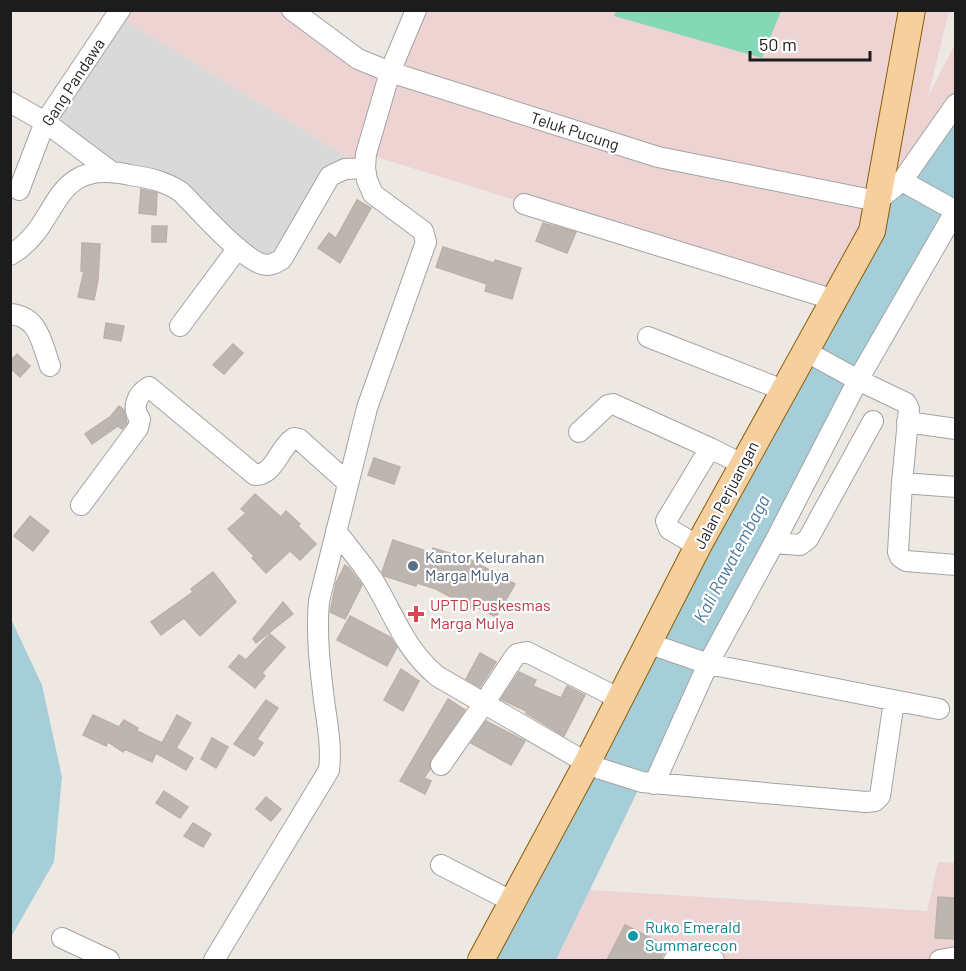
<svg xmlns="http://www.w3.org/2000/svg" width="966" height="971" viewBox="0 0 966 971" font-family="Barlow,sans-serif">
  <rect width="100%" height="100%" fill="#ede9e2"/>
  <path fill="#dad9d9" d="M117 15 365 168 345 169 269 265 181 192 109 170 45 122Z"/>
  <path fill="#edd3d2" d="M120 10 292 11 390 72 416 11H949L928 96 955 44V104L835 300 367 154 365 168 117 15Z
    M938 862 955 863V960H556L590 890 927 911Z"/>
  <path fill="#84d8b6" d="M616 11V10L781 11 762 58 614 16Z"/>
  <path fill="#a5ced8" d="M955 104V210L654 784 642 782 556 960H481L877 201Z
    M11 619 42 685 62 777 54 862 11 937Z"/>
  <path fill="#bdb5af" stroke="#beb0a6" stroke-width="1.5" d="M141 189 157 193 156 215 139 213Z
    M357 200 371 208 340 263 318 248 329 233 336 238Z
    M543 223 576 232 567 253 536 241Z
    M152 226H167L166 242H152Z
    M82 243 100 244 98 280 94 300 78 297 84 271H81Z
    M443 247 494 263 495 260 521 268 512 299 485 291 487 284 436 267Z
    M106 323 124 326 121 341 104 338Z
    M233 344 243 353 224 374 213 365Z
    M17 354 30 366 20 377 10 368V361Z
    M119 406 124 410 127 423 122 429 118 426 92 444 85 434 111 416Z
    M374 458 400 467 394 484 368 475Z
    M255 494 281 517 286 511 300 524 298 526 316 544 300 560 290 551 266 573 252 558 254 556 228 529 246 513 241 509Z
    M30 516 49 531 33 551 14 536Z
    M393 540 432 553 433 548 471 560 495 573V572L515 584 496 617 473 605 471 608 436 589 417 583 416 586 384 576 382 572Z
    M345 565 349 568 362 585 345 619 330 612 336 583Z
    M213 572 236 602 200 636 184 618 161 635 151 622 193 592 191 589Z
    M283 602 293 614 256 643 253 639Z
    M350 616 390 637 397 647 387 666 337 640Z
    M270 634 285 647 262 673 265 676 255 688 229 667 239 655 246 660Z
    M480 653 496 662 480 687 466 679Z
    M401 669 419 681 403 711 384 700Z
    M519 672 536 680 533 686 561 698 567 686 585 695 564 736 526 713V711L501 699Z
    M448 699 465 710 431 759 430 769 424 778 431 781 425 794 400 781Z
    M266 700 278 708 257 739 263 743 254 756 234 744Z
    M93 715 119 727 124 720 138 728 137 731 162 743 177 715 191 723 176 748 193 758 186 770 156 753 152 762 125 749 123 752 108 742 106 746 83 735Z
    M486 721 525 741 511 765 471 743Z
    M212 738 228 747 216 768 201 759Z
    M164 791 188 807 180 818 156 803Z
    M266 797 281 809 271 821 256 809Z
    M193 823 211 834 203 847 184 836Z
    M938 897 956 898V939L935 938Z
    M625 925 667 946 660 960H607Z"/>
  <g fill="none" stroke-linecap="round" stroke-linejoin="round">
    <defs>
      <path id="minor" d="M292 10 358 59 390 72 658 157 877 201 902 181 956 104
        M10 102 45 122 109 170
        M902 181 956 211
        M19 190 45 122 120 10
        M524 204 835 300
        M10 255C63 225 47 157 130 175 149 178 165 181 181 192 200 211 237 253 259 263 267 267 275 264 282 259L330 176 345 169 365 168
        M10 314C39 316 42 344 50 366
        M180 326 238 248
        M648 337 783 390
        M807 352 858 380 906 403 909 409 902 483 898 552 900 557 906 561 956 565
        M907 422 956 429
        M579 432 608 405 613 404 710 448
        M902 483 956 487
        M81 505 138 428 140 419C131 408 137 394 149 387L255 475C275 475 279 447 294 438L299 439 348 483
        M336 531C348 547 362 563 373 580 395 616 403 647 437 676L587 763 601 769 642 782 866 802 875 801 880 796 894 701
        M774 543 800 545 808 539 873 421
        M698 546 669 529 666 521 710 448 742 464
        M648 643 708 664 939 709
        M441 765 485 702 513 659 517 654 527 652 620 699
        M654 784 708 664 774 543 858 380 956 210
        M441 865 513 902
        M62 938 109 960
        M214 960 329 770C332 746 327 723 324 700 320 667 316 635 319 601L367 408 426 242 423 231 373 194 367 180 365 168 366 154 390 72 416 10
        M674 960 680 957 714 960
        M940 960 956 957"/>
      <path id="major" d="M481 960 587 763 698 546 872 231 912 10"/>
    </defs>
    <use href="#minor" stroke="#a3a3a3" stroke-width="22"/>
    <use href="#major" stroke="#8c5e09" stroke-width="28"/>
    <use href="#minor" stroke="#fff" stroke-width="20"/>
    <use href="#major" stroke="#f6cf9e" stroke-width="26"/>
  </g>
  <circle fill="#5c6f8a" stroke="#fff" stroke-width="2" cx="413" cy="566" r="6"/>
  <path fill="#e0444e" stroke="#fff" stroke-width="2" d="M413 605h6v6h6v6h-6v6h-6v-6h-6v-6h6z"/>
  <circle fill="#0f9aa8" stroke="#fff" stroke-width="2" cx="633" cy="936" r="6"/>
  <g text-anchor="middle" stroke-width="4.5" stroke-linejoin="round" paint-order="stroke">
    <g font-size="16" fill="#1c1c1c" stroke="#fff">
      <text transform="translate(73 82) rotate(-57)" y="6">Gang Pandawa</text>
      <text transform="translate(575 131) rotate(18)" y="6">Teluk Pucung</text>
      <text transform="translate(726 495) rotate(-62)" y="6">Jalan Perjuangan</text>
    </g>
    <g font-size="16" fill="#4e5e75" stroke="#fff" text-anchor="start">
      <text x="425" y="563">Kantor Kelurahan<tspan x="425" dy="18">Marga Mulya</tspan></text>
    </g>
    <g font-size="16" fill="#be3a42" stroke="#fff" text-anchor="start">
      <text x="430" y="611">UPTD Puskesmas<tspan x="430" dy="18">Marga Mulya</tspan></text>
    </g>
    <g font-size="16" fill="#0d838f" stroke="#fff" text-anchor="start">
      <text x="645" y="933">Ruko Emerald<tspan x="645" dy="18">Summarecon</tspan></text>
    </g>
    <g font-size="18" font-style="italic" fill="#4c779f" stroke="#fff">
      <text transform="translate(732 559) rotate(-62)" y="6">Kali Rawatembaga</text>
    </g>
  </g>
  <rect width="966" height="971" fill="none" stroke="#1c1c1c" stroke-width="24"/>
  <path d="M750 51v9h120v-9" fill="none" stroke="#1c1c1c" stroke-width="3"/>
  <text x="759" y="51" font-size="18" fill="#1c1c1c" stroke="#ffffff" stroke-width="4.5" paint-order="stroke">50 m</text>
</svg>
